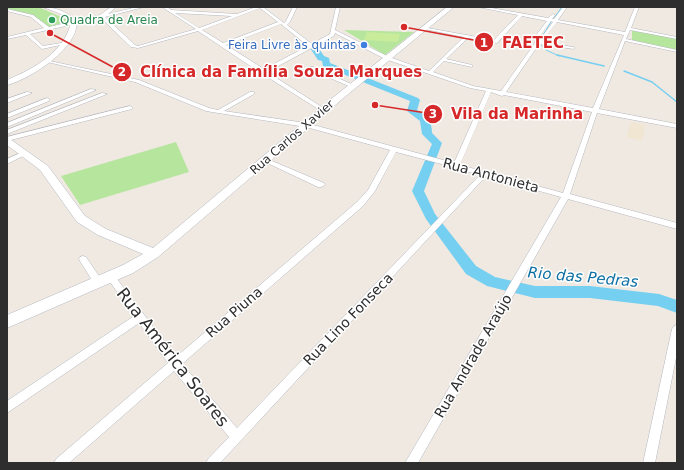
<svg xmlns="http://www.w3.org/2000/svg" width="684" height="470" viewBox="0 0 684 470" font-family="'DejaVu Sans',sans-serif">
  <rect width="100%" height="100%" fill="#efe9e1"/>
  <path fill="#f0e6d1" d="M631 122 645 125 642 141 627 137Z"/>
  <path fill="#b6e59e" d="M7 7 41 8 70 21 48 27 28 14 7 9Z
    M632 29 677 37V50L632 40Z
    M344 30 414 32 385 55Z
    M176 142 189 172 80 205 61 176Z"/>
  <path fill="#c9ec9a" d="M367 32 400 34 398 42 364 40Z"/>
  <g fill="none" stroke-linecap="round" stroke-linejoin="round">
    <path stroke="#75cff0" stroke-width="1" d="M554 18 562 7
      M540 40 551 22
      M541 45 546 50 559 56"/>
    <path stroke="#75cff0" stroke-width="1.5" d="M557 55 604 66
      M624 71 652 82 677 102"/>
    <path fill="#75cff0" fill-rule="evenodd" d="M311 46H317L324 56 329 58 330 63 418 98 420 100 417 110C427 115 432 122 432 133L442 143 424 191 435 214 476 266 495 277 535 286H590L659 294 677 300V313L658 306 590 298H535L487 286 466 274 426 219 412 191 432 144 422 134 420 121 407 111 410 101 323 66 322 61 318 60 310 48Z"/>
    <defs>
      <path id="street" d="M111 7H116L108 14 137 7H144L105 17 135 45 138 46 196 29 162 7H167L171 10 237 14 256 7H263L284 23 286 21 293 7H297L290 22 287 25 312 44 330 34 336 7H340L335 30 389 57 429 71 464 37 424 29 422 28V27L494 40 518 15 478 7H486L548 18 553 14 555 15 552 19H554L563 7H567L558 20 625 32 635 7H639L631 28 677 37V39L630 30 626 39 677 50V52L625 41 599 109 677 124V128L597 113 570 194 677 223V229L568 199 418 463H405L561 197 486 176 220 463H206L208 459 229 437 174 371 69 463H54L56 459 168 363 139 323 7 413V401L134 316 108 279 107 277 108 275 111 274 114 275 176 357 357 202 368 190 390 150 306 127 206 111 135 82 47 62 45 61V60L139 80 209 108 218 110 250 92H254V94L224 111 306 123 454 163 486 91 470 88 385 59 335 33 334 36 267 72 325 109V111L323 112 261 73 198 31 138 48 131 47 101 18 30 34 43 46 67 42V43L65 44 42 49 26 35 7 39V37L44 28 31 17 7 11V9L33 15 49 27 100 15ZM260 8 278 22 223 43 202 30ZM175 13 232 16 199 28ZM522 16 547 21 534 38 535 43 501 91 473 86 433 72 444 61 472 67V65L446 59 468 38 497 43ZM551 21 553 22 541 38 539 40 538 38ZM557 22 624 35 593 108 506 92 539 44 574 49V47H572L542 41ZM281 24 308 46 264 69 226 45ZM491 92 502 96 504 95 592 112 563 193 460 165ZM396 152 453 167 454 168 480 175 237 428 182 364 363 206 375 191Z
        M309 67H313L356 86 351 87 309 69Z
        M91 89 96 90 7 127V123Z
        M27 92 32 93 7 103V99Z
        M102 93 107 94 7 134V130Z
        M47 98 49 99V101L7 118V114Z
        M130 106 133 108 132 109 7 141V137Z
        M25 151 28 153 27 154 7 164V159Z
        M265 158 324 183 325 185 321 187H318L263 161V159Z
        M83 256 86 257 101 279 102 282 101 285 98 286 95 285 80 261 79 259 80 257Z
        M677 325V353L655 463H643L672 329 674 326Z"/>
      <path id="secondary" d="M43 7C56 7 66 12 76 20 82 46 29 80 7 85V80C33 69 65 52 71 22L61 14Z
        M447 7H454L341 100 158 257 133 273 7 328V315L123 265 143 254 98 235 77 222 40 170 7 145V137L48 166 85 216 106 229 153 248 335 96Z"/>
    </defs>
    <use href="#street" stroke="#b4b7c1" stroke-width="1"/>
    <use href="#secondary" stroke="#b4b7c1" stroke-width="1"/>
    <use href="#street" fill="#fff" fill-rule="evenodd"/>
    <use href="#secondary" fill="#fff" fill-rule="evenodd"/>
  </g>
  <circle fill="#2e9e5b" stroke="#fff" stroke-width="1.5" cx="52" cy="20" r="4"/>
  <circle fill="#3f7fe0" stroke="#fff" stroke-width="1.5" cx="364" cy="45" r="4"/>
  <g text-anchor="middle" stroke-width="3" stroke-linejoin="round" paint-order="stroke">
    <g font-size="12" fill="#27864d" stroke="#fff" text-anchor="start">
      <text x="60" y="24">Quadra de Areia</text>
    </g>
    <g font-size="12" fill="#366cbe" stroke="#fff" text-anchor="end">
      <text x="356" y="49">Feira Livre às quintas</text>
    </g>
    <g font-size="12" fill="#2e2e2e" stroke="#fff">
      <text transform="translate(292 137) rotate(-41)" y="4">Rua Carlos Xavier</text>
    </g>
    <g font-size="14" fill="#2e2e2e" stroke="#fff">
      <text transform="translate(491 175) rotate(15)" y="5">Rua Antonieta</text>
      <text transform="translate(234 312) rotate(-41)" y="5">Rua Piuna</text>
      <text transform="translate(348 319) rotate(-46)" y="5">Rua Lino Fonseca</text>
      <text transform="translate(473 356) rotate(-60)" y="5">Rua Andrade Araújo</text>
    </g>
    <g font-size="15" font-style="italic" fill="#0d6fa3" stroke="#fff">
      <text transform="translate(583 277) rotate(5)" y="5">Rio das Pedras</text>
    </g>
    <g font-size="17" fill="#2e2e2e" stroke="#fff">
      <text transform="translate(173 357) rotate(52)" y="6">Rua América Soares</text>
    </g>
  </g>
  <path fill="none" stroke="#d62828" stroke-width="1.5" d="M404 27L484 42M50 33L122 72M375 105L433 114"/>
  <g fill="#d62828" stroke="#fff" stroke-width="1.5">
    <circle cx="404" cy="27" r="4"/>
    <circle cx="50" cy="33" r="4"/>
    <circle cx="375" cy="105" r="4"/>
    <circle cx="484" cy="42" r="10"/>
    <circle cx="122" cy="72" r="10"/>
    <circle cx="433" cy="114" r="10"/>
  </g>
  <g font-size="12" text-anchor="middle" font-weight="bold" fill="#fff">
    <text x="484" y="47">1</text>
    <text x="122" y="76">2</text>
    <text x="433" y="118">3</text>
  </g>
  <g font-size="15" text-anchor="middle" font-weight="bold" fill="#d62828" stroke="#fff" stroke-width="3" stroke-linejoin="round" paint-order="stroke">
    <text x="533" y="48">FAETEC</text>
    <text x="281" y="77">Clínica da Família Souza Marques</text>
    <text x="517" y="119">Vila da Marinha</text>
  </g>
  <rect width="684" height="470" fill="none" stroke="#2e2e2e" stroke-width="16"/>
</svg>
